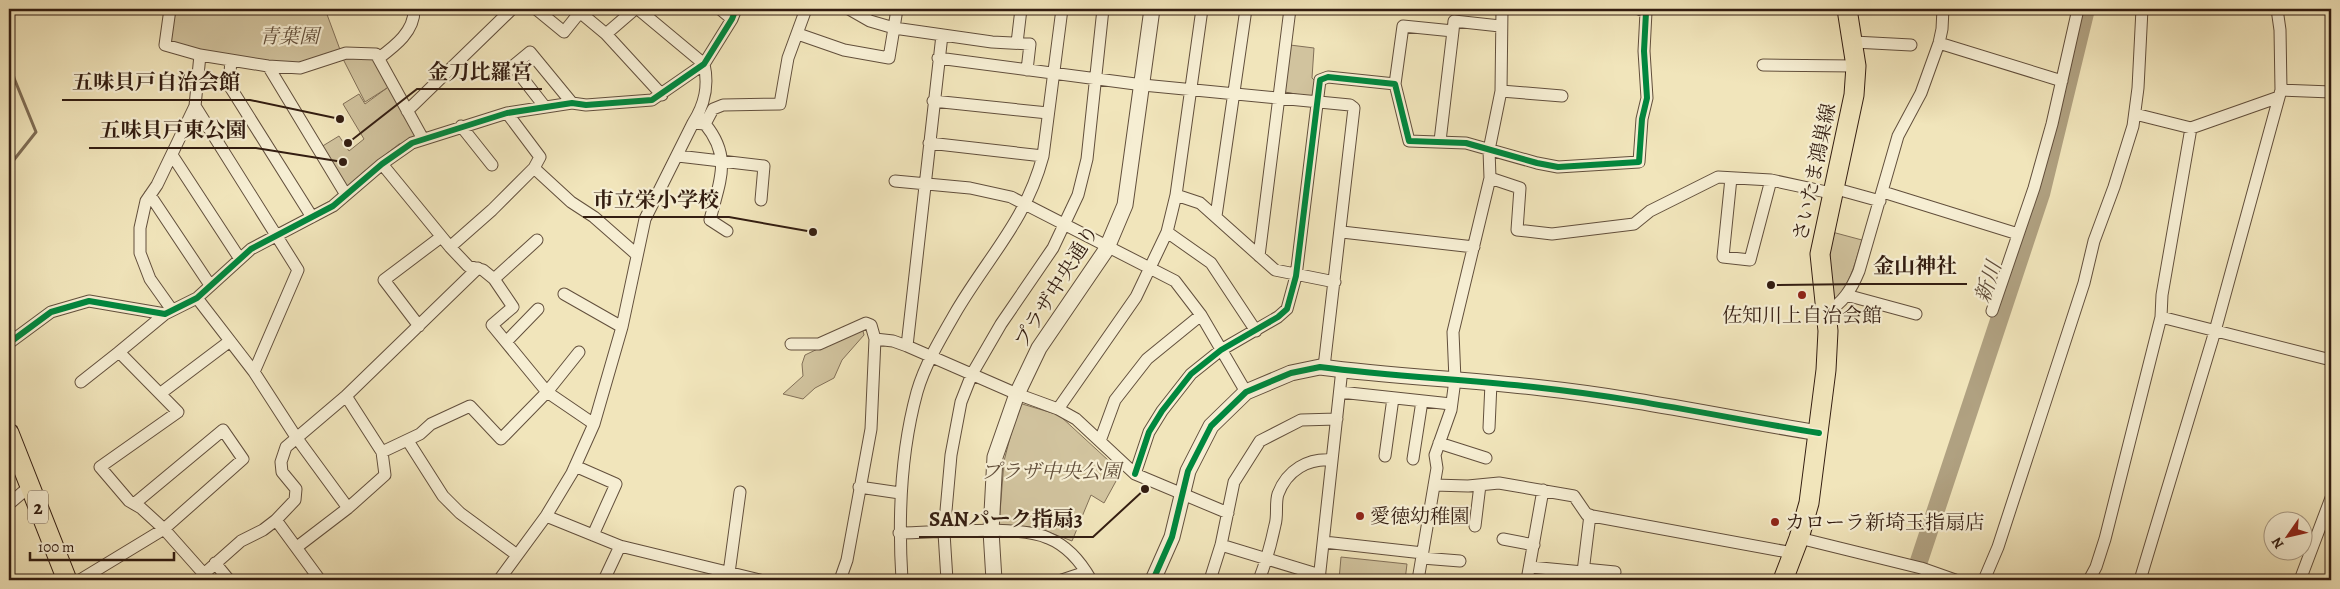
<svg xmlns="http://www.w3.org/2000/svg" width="2340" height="589" viewBox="0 0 2340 589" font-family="Alegreya,'Noto Serif JP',serif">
  <rect width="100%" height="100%" fill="#f1e5bb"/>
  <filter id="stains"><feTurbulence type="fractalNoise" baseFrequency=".004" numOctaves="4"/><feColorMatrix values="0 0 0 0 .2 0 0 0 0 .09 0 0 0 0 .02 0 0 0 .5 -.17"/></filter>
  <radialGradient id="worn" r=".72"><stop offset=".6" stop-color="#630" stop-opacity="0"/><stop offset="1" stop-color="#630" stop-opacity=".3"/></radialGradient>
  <path fill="#d1c39e" stroke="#827058" d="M175 9H325L342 55 300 64 241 61 168 42Z
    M1290 45 1314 48 1312 78 1315 81 1314 94 1310 97 1285 92Z
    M373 58 419 139 399 144 361 174 350 186H345L321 147 339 136 349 151 364 139 343 104 359 94 365 104 387 88 365 102 343 59Z
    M1832 232 1862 240C1856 260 1851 281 1838 298H1831L1829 266Z
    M860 329 863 331 864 335 842 360 834 378 815 388 803 399 783 394 803 376 802 364 805 355Z
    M1019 403 1059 415 1121 472 1104 503 1091 495 1072 541 1035 527 999 526 1004 461Z
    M1341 557 1407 564 1405 580H1339Z"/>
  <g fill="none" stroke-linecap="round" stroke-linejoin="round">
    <path stroke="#7e6c54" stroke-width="3" d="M9 55 14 78 36 132 9 166"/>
    <path stroke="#b0a181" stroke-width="18" d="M1918 564 2041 194 2086 9"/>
    <defs>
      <path id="minor" d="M170 9 165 45 200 55
        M536 9 564 32 580 12
        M576 9 606 34 662 95
        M638 9 704 64C709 86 705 104 693 123
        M720 9 732 19
        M897 9 894 28 992 42 1030 44 1027 70
        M1453 31 1454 21 1500 26
        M606 34 635 9
        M798 34 844 50 889 58 894 28 870 21 849 9
        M1854 42 1911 45
        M1017 43 1021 9
        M1939 43 2062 81
        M379 58C395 46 415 31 414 9
        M938 58 1143 85 1350 105 1354 108 1324 367
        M231 60 229 85 312 217
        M1763 65 1856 66
        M268 66 346 195
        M1395 84 1403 26 1453 31 1440 141
        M2281 90 2331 92
        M1501 91 1562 96
        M933 101 1048 113
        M195 106 298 270 254 372
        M545 107 513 66 530 52 572 103
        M407 111 512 9
        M507 113 540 157 534 168 571 202 594 217 636 254
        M2135 114 2191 128 2279 97
        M705 124C733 158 719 182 710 220L727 231
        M461 126 492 165
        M929 143 1043 156
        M172 155 240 259
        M678 156 764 166 761 200
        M382 164 450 247 468 266 483 270 494 279 513 307 492 325 547 392 594 424
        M1490 178 1520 188 1517 230 1552 234 1634 224 1650 211 1718 177 1771 180 1831 193
        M1731 178 1723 257 1750 260 1771 180
        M895 181 970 188 1011 197 1175 281 1201 315 1246 392
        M1833 188 1880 201
        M1883 192 2018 234
        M150 195 210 285
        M1176 195 1200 203 1275 270 1335 282
        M1216 216 1246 9
        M1167 232 1211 263 1256 331
        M1342 232 1474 247
        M450 247 492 210 534 168
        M1259 256 1290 9
        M494 279 537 240
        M564 294 622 327
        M1846 295 1916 314
        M197 298 254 372 296 437 348 508
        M172 310 150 279 140 253V228L146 201 157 185 195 106 200 55 268 66 300 68 346 53 376 54 423 139
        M1992 311 2034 188 2052 124 2078 9
        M1826 312C1843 304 1852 288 1859 271L1898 136 1921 93 1939 43 1942 29 1943 9
        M165 314 119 352 178 412 100 467 129 501 141 508 164 529 204 574
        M2161 317 2331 360
        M419 326 384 280 441 237
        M875 339 893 341 907 346 1017 394 1058 409 1076 419 1135 474 1228 513
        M506 342 538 309
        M9 343 51 312 89 301 165 314 197 298 251 249 333 206 382 164 412 143 507 113 572 103 586 105 652 100 704 64 732 19 736 9
        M791 344H819L866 323 871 325 875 339 871 429 847 560 840 580
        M907 346 942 35
        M81 382 119 352
        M1340 392 1451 404
        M161 393 230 341
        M346 396 382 452 420 434 431 424 470 406 501 439 547 392 579 352
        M1058 409 1136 297 1167 232 1176 195 1202 9
        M1489 428 1491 383
        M408 441 443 496 460 513 517 555
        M1100 441 1115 400 1147 359 1201 315
        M1439 443 1486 458
        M1385 456 1393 398
        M1413 459 1422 401
        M575 466 616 484 593 535
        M1135 474 1149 432 1162 411 1191 374 1221 350 1278 317 1287 309 1296 276 1320 80 1328 77 1395 84 1409 141 1466 143 1537 163 1558 167 1639 162 1642 119 1647 98 1644 51 1646 12 1639 9
        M1434 485 1468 486 1499 483 1574 496 1587 515 1793 553
        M859 487 900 493
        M9 504 30 486
        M546 516 620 546 760 580
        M276 520 320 580
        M1475 526 1480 485
        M899 533C935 533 1018 524 1048 538 1068 546 1081 562 1091 580
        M1799 538 1921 568 1955 580
        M1503 539 1534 545
        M1324 542 1423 553
        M1221 545 1320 575
        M297 547 348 508 385 475 382 452
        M1422 558 1460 561
        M215 563 229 580
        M1530 567 1583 572
        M1584 569 1615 572
        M729 573 740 492
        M80 580 164 529 243 459 223 430 134 504
        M197 580 241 541 263 530 276 520 295 500 296 489 282 472 281 462 286 447 346 396 478 268
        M499 580 546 516 572 473 594 424 622 327 645 219 693 123 705 124 713 109 723 105 780 104 788 58 806 9
        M604 580 620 546
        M902 580C898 517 900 454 917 392 925 364 942 336 957 310 989 256 1026 220 1043 156L1062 9
        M947 580 944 533 951 455 961 402 972 374 1001 324 1053 248 1078 195 1087 159 1103 9
        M1062 580 1086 572
        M1210 580 1221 545 1234 482 1260 441 1301 420 1337 419
        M1259 580C1266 562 1271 544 1275 525 1278 515 1275 503 1278 494 1287 470 1308 458 1332 460
        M1319 580 1342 369
        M1418 580 1437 468 1435 455 1451 410 1455 380 1453 332 1490 178 1489 150 1501 91 1502 9
        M1527 580 1543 490
        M1582 580 1590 515
        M1984 580 1998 547 2084 283 2094 241 2114 187 2133 126 2138 88 2142 9
        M2089 580 2096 567 2105 539 2161 317 2162 295 2191 128
        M2140 580 2215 331 2281 90 2280 30 2277 9
        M2300 580 2331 498"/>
      <path id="tertiary" d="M994 580 991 531 995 457 1017 394 1039 348 1106 250 1125 205 1152 9
        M1153 580 1172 537 1188 471 1211 426 1246 392 1291 373 1320 367C1394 377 1468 379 1542 388 1635 398 1727 418 1819 433"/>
      <path id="primary" d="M9 433 67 580
        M1783 580 1799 538 1809 503 1826 370 1828 331 1820 254 1854 95 1856 66 1847 9"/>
    </defs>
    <use href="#minor" stroke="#624f3c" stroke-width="13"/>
    <use href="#tertiary" stroke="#624f3c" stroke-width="17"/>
    <use href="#primary" stroke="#331d11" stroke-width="21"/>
    <use href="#minor" stroke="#f6eed3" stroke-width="11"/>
    <use href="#tertiary" stroke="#f6eed3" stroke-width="15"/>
    <use href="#primary" stroke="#f1e5bb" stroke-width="19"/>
    <defs>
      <path id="cycleway" d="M9 343 51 312 89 301 165 314 197 298 251 249 333 206 382 164 412 143 507 113 572 103 586 105 652 100 704 64 732 19 736 9
        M1135 474 1149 432 1162 411 1191 374 1221 350 1278 317 1287 309 1296 276 1320 80 1328 77 1395 84 1409 141 1466 143 1537 163 1558 167 1639 162 1642 119 1647 98 1644 51 1646 12 1639 9
        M1153 580 1172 537 1188 471 1211 426 1246 392 1291 373 1320 367C1394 377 1468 379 1542 388 1635 398 1727 418 1819 433"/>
    </defs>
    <use href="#cycleway" stroke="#f6eed3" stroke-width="9"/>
    <use href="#cycleway" stroke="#00873e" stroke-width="6"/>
  </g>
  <g fill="#8f2418" stroke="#f6eed3" stroke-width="2">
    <circle cx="1802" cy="295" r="5"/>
    <circle cx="1360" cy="516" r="5"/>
    <circle cx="1775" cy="522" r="5"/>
  </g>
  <g text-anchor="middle" stroke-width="4.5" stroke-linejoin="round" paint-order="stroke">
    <rect fill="#f6eed3" stroke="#6e5c4b" stroke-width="1" x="28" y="490.5" width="20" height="33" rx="4"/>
    <g font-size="19" font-weight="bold" fill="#331d11">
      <text x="38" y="514">2</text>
    </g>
    <g font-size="20" font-style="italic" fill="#624f3b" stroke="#f6eed3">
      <text x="289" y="43">青葉園</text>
      <text x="1051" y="478">プラザ中央公園</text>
    </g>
    <g font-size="20" fill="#331d11" stroke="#f6eed3">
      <text transform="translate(1814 172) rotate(-78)" y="7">さいたま鴻巣線</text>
      <text transform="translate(1056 286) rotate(-58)" y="7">プラザ中央通り</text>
    </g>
    <g font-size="20" fill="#331d11" stroke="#f6eed3" text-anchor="start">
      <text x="1802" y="322" text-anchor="middle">佐知川上自治会館</text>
      <text x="1370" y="523">愛徳幼稚園</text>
      <text x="1785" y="529">カローラ新埼玉指扇店</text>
    </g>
    <g font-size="21" font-style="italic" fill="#5f4b38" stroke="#f6eed3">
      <text transform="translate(1988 282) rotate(-72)" y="7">新川</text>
    </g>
  </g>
  <path fill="none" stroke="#331d11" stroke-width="2" d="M348 143L417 89H542M340 119L250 100H62M343 162L256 148H89M813 232L729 217H583M1771 285L1863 284H1967M1145 489L1093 537H919"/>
  <g fill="#331d11" stroke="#f6eed3" stroke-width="2">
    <circle cx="348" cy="143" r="5"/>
    <circle cx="340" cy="119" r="5"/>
    <circle cx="343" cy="162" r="5"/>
    <circle cx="813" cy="232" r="5"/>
    <circle cx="1771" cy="285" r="5"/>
    <circle cx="1145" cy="489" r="5"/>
  </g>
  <g font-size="21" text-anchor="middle" font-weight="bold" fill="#331d11" stroke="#f6eed3" stroke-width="4.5" stroke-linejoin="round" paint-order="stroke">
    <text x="480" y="79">金刀比羅宮</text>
    <text x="156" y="89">五味貝戸自治会館</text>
    <text x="173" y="137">五味貝戸東公園</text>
    <text x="656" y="207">市立栄小学校</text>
    <text x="1915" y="273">金山神社</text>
    <text x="1006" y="526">SANパーク指扇3</text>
  </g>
  <rect width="2340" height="589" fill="none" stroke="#f1e5bb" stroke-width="30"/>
  <rect x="10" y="10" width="2320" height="569" fill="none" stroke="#331d11" stroke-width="2.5"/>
  <rect x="15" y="15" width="2310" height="559" fill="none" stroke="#331d11"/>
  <g transform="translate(2288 536) rotate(236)"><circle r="24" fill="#f6eed3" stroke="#a89a85"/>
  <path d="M0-4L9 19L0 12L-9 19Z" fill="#8f2418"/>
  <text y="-8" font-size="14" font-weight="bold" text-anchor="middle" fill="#331d11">N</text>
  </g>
  <path d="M30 552v8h144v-8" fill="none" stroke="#331d11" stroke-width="2.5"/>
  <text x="38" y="552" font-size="15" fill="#331d11" stroke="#f6eed3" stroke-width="4" paint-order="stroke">100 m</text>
  <rect width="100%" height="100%" filter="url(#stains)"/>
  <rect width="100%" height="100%" fill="url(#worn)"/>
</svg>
